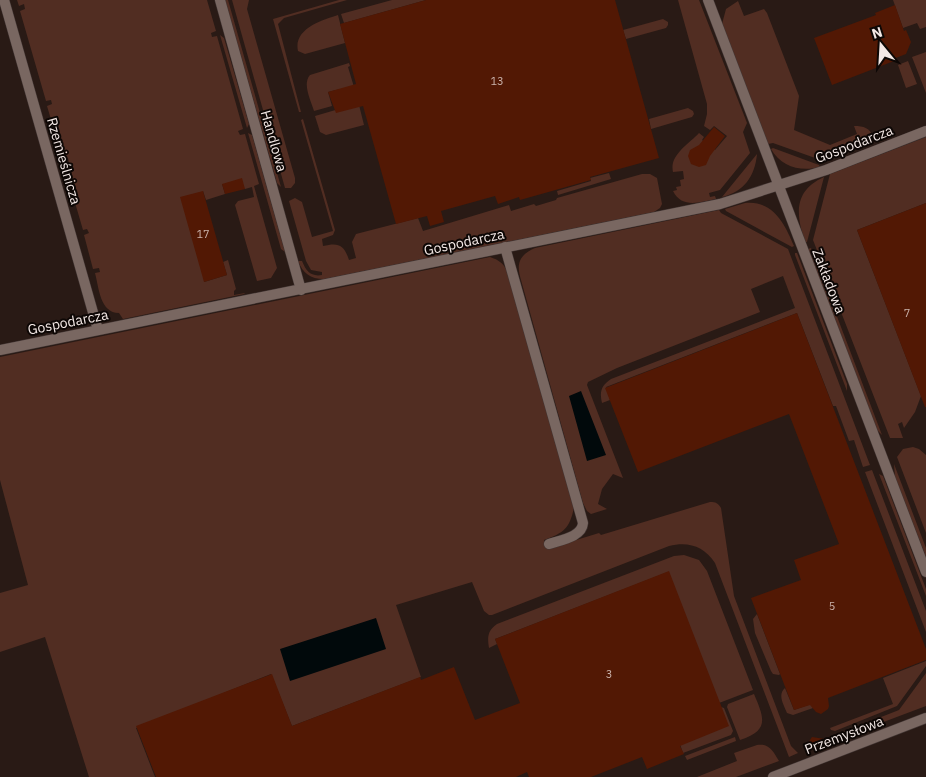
<svg xmlns="http://www.w3.org/2000/svg" width="926" height="777" viewBox="0 0 926 777" font-family="'IBM Plex Sans',sans-serif">
  <rect width="100%" height="100%" fill="#291a15"/>
  <path fill="#512d22" d="M17 0H207L216 31 211 33 212 37 217 36 243 129 238 131 240 135 245 134 259 184 254 186 277 268 271 278 257 281 235 205 238 201 254 197 252 187 245 189 222 184 225 194 206 200 203 191 204 282 227 275 223 262 228 260 236 289 234 291V295L245 293 244 294 123 319 119 313C100 313 99 288 95 273L100 272 99 268 93 269 84 235 89 233 87 229 83 230 64 165 69 163 68 158 63 160 47 106 52 104 51 100 46 101 20 11 25 9 24 4 19 6Z
    M225 0H228L281 187 277 183 275 176Z
    M232 0H249L247 9 295 178V183L291 188H285Z
    M339 0H347L284 18 278 24 301 112H299L273 19Z
    M392 0H426L344 23 341 14Z
    M678 0H699L747 123 743 132 750 153 720 190 709 193 710 197 715 196 716 199C700 202 682 209 673 191L677 190 676 187 681 186 680 180 684 179 683 171 673 172C669 155 689 144 699 133L704 137 702 140 715 150 727 136 714 126 710 130 704 126 707 114V104Z
    M893 0H926V27L920 29 917 23 903 28Z
    M738 1 744 16 764 9 767 13 799 96 794 130 830 145 857 134 854 126C864 126 870 128 873 137L818 159 773 143 768 144 722 24 726 9Z
    M338 15 345 43 305 54 298 51C293 29 322 20 338 15Z
    M663 19 668 22V25L666 28 626 39 623 30Z
    M220 35 224 38 249 124 247 128Z
    M926 52V93L912 57Z
    M908 61 917 84 906 88 898 65Z
    M349 63 350 66 348 67 357 97 344 103 340 89 328 92 332 106 314 111C311 101 302 84 310 75Z
    M356 104 359 105 364 125 326 135 320 132 315 116Z
    M688 108 693 111 694 114 692 117 651 129 649 119Z
    M303 119 335 230 333 235 322 239 323 246C339 242 344 245 349 260L356 258 352 242 356 234 418 218 423 231 509 205 511 211 534 204 536 206 556 200 557 198 642 174H650L657 178 662 204 660 208 654 212 324 279C310 279 303 273 298 261H302C306 271 311 277 322 275V272L311 270 306 261 289 201 295 198 302 202 312 237 333 231 301 120Z
    M248 133 252 135 285 252 281 249Z
    M926 137V203L857 230 921 396 915 412 904 428 902 422 898 424 903 438H890L813 240 830 174Z
    M773 148 819 165 820 167C801 172 781 167 771 149Z
    M757 154C755 176 744 192 722 197Z
    M609 173 611 179 558 195 557 191 591 181 590 178Z
    M824 177 807 242H805C796 215 793 191 824 177Z
    M745 203C773 200 785 224 794 246L792 247 726 211 725 209Z
    M719 210 721 213 788 249 870 465 863 467 854 440 849 441 836 406H833L797 313 606 387 610 400 602 403C599 391 602 385 611 379L795 308 783 276 751 289 760 312 617 368 588 382 587 385 623 478 613 474 602 489 598 504 607 509 591 514 587 511 583 503 521 280C516 264 519 255 535 248Z
    M811 248 882 435 877 430 808 249Z
    M795 253H797L847 384V391L795 255Z
    M490 257C499 260 503 263 507 271L574 507C570 528 564 533 544 540L547 549 599 533 601 535 710 502C716 502 718 503 721 508L734 596 791 746 798 753 789 757 715 563C704 546 688 541 669 546L492 615H489L484 611 472 582 396 605 421 677 292 726 271 674 136 728 155 777H89L45 637 0 652V593L28 585 0 480V357Z
    M913 447 919 449 926 455V533L897 457 903 449Z
    M894 464 926 548V557L895 477Z
    M872 470 926 611V632L865 472Z
    M879 474 883 476 926 589V596Z
    M684 555 699 560 707 571 753 690 719 703 668 572 495 639 497 644 489 648C487 637 488 630 497 624L674 556Z
    M757 614 780 674 779 675 773 674 771 671 755 633 753 619Z
    M926 661V666L897 706 835 731 831 730 830 728 893 704 883 678Z
    M926 673V706L825 744V739L899 710Z
    M785 688 794 710 811 704 813 708 793 715 787 713C784 705 777 695 785 688Z
    M754 694C764 718 770 730 740 740L727 707 728 704Z
    M721 707 724 708 733 731 731 735 683 753 680 744Z
    M735 737 736 741 687 760 685 756Z
    M757 745C769 743 773 751 779 761L736 777H697L737 761 734 753Z"/>
  <path fill="#01090b" d="M581 391 606 455 587 461 569 396Z
    M376 618 386 649 290 681 280 649Z"/>
  <path fill="#521804" d="M426 0H615L659 158 590 177 591 180 520 200 519 197 498 204 495 196 441 211 444 222 430 226 427 216 396 224 363 106 336 113 328 92 356 84 340 24Z
    M895 5 904 31 906 30 911 42 906 54 893 59 894 61 832 85 814 38 876 15 875 13Z
    M714 127 725 136 710 156 706 165 699 167 691 164 688 156 690 150 699 145Z
    M242 178 245 189 225 194 222 184Z
    M203 191 227 275 204 282 180 197Z
    M926 203V407H925L857 230Z
    M797 313 926 649V660L828 698 829 706 828 709 821 714 816 712 810 705 794 710 751 598 801 580 794 560 839 544 789 414 638 472 605 388Z
    M669 571 729 726 680 746 684 754 647 769 642 757 591 777H529L527 772 516 777H156L136 726 272 674 292 726 420 677 421 680 454 667 475 720 520 703 495 639Z
    M812 737 831 740 814 748 810 746 808 743Z"/>
  <g fill="none" stroke-linecap="round" stroke-linejoin="round">
    <defs>
      <path id="minor" d="M4 0 98 330
        M220 0 301 290
        M708 0 926 572
        M505 247 583 523C582 537 561 540 549 544
        M0 350 720 204 826 170 926 131
        M773 777 926 718"/>
    </defs>
    <use href="#minor" stroke="#433735" stroke-width="11"/>
    <use href="#minor" stroke="#796761" stroke-width="10"/>
  </g>
  <g text-anchor="middle" stroke-width="4" stroke-linejoin="round" paint-order="stroke">
    <g font-size="11" fill="#cbb4ad">
      <text x="497" y="85">13</text>
      <text x="203" y="238">17</text>
      <text x="907" y="317">7</text>
      <text x="832" y="610">5</text>
      <text x="609" y="678">3</text>
    </g>
    <g font-size="14" fill="#f3e8e5" stroke="#0d0705">
      <text transform="translate(274 141) rotate(74)" y="5">Handlowa</text>
      <text transform="translate(854 144) rotate(-21)" y="5">Gospodarcza</text>
      <text transform="translate(64 161) rotate(74)" y="5">Rzemieślnicza</text>
      <text transform="translate(464 242) rotate(-12)" y="5">Gospodarcza</text>
      <text transform="translate(829 281) rotate(69)" y="5">Zakładowa</text>
      <text transform="translate(68 322) rotate(-11)" y="5">Gospodarcza</text>
      <text transform="translate(844 735) rotate(-21)" y="5">Przemysłowa</text>
    </g>
  </g>
  <g transform="translate(881 45) rotate(342)" stroke="#0d0705" stroke-width="4" paint-order="stroke">
  <path d="M0-4L9 19L0 12L-9 19Z" fill="#f3e8e5"/>
  <text y="-8" font-size="14" font-weight="bold" text-anchor="middle" fill="#f3e8e5">N</text>
  </g>
</svg>
